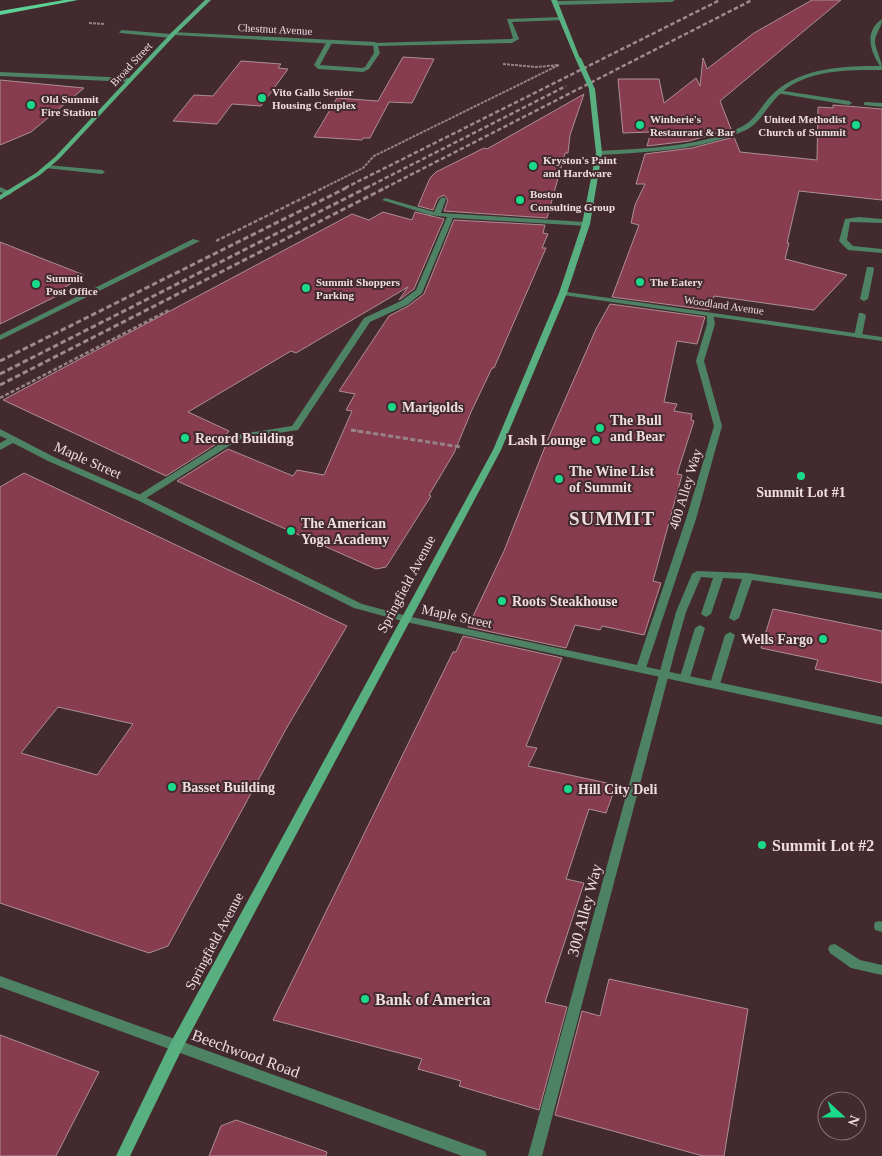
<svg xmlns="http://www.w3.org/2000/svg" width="882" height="1156" viewBox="0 0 882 1156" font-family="Georgia,serif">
  <rect width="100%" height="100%" fill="#422a2f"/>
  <path fill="#873c50" stroke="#ad8f94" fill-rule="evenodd" d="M812 0H841L720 101 731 129 689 141 647 146 651 132 623 133 618 79H659L664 103 696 78 700 86 703 58 707 69 754 33Z
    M403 57 434 59 412 103 389 102 370 138H363L362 140 314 137 337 98 378 101Z
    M241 61 281 64 278 68 288 69 261 106 232 104 217 124 173 121 194 95 213 96Z
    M0 80 84 88 31 132 0 145Z
    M584 94 570 135 568 153H565L547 218 444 211 448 200 444 195 438 198 433 210 418 206 430 178 436 172 484 148 487 149Z
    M833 105 882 109V200L799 191 787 243H789L785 259 847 275 814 310 714 296 709 310 612 297 639 225 631 223 635 205 645 184H636L645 154 692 148 734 137 740 152 817 160 818 107 833 108Z
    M383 212 412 220 415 212 444 219 414 289 399 300 408 287 296 353 291 351 188 412 229 431 221 441 166 476 3 400 352 214 369 220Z
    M454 220 545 225 543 233 548 234 542 248H546L494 368H492L471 412 454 453 429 495 431 496 386 567 376 569 177 481 228 449 293 476 297 470 324 475 352 411 346 410 355 394 339 391 389 316 408 306 424 294Z
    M0 242 84 275 77 278 80 279 63 288 69 290 0 324Z
    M610 304 705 317 697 344 677 341 664 402 677 404 674 411 692 414 691 420 694 421 677 474 682 475 653 581 661 583 644 635 602 626 600 630 575 625 566 648 468 627 504 551 550 434 596 329Z
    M24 473 347 626 286 729 168 946 149 953 0 903V487ZM58 707 133 724 97 775 21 753Z
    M773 609 882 631V683L815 669 818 660 761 648Z
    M463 636 562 658 526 746 537 748 528 766 616 785 606 813 589 809 566 879 584 883 545 1002 567 1007 539 1110 459 1086 461 1081 418 1069 422 1059 273 1020 453 652H456Z
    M609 979 748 1009 724 1156H703L555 1115 582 1011 600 1016Z
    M0 1035 99 1072 56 1156H0Z
    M236 1120 327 1152 326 1156H209L221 1126Z"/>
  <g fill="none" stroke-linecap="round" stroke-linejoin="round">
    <path stroke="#978286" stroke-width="2" stroke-dasharray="3 1" stroke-linecap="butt" d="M89 23 105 24
      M503 64 536 67 559 65
      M323 188 363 168 374 156 559 65"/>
    <path stroke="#978286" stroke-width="2.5" stroke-dasharray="4 2" stroke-linecap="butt" d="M216 241 325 187
      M0 398 169 310
      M351 430 358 431"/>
    <path stroke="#978286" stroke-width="3" stroke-dasharray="5 2.5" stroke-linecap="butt" d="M351 430 461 447"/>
    <path fill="#4e8264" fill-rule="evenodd" d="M611 0H675L672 2 556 5 553 3 556 1Z
      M562 17 564 18V20L512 22 519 39 512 43 378 46 380 53 369 69 363 72 318 69 314 65 326 43 329 41 332 43 320 65 362 68 365 67 374 53 373 43 511 39 513 38 507 19Z
      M122 30 171 34 174 36 171 38 120 33 119 32Z
      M0 72 130 78 133 80 130 82 0 76Z
      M778 90 849 101 852 103 849 105 776 93 775 92Z
      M866 102 882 103V107L864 105V103Z
      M47 165 102 170 105 172 102 174 45 168 44 167Z
      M443 197 446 199 441 213 586 222 590 224 586 226 453 218 422 293 407 305 370 322 298 430 240 439 143 500H137L135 498 137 496 234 435 292 426 364 318 401 301 416 290 447 217 430 215 382 200 385 198 434 212 440 199Z
      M859 217 882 219V223L850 222 847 240 853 246 882 249V253L848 250 839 241 845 219Z
      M193 239 200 241 0 340V335Z
      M867 267H873L874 269 868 299 864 301 860 299Z
      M707 313H713L715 324 704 361 722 426 696 519 646 668 641 671 636 668 686 519 714 426 696 361 707 324Z
      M859 313H862L866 315 862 336 858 338 854 336Z
      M697 571 748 573 882 593V599L752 580 739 618 734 621 729 618 742 579 723 578 711 614 706 617 701 614 713 578 701 577 686 612 675 651 542 1156H528L676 612 692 574Z
      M700 625 705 628 690 677 685 681 681 679 680 677 695 628Z
      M730 632 735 635 720 684 719 687H711L710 684 725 635Z
      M880 921 882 922V932L875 930 874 926 875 922Z
      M835 944 860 960 882 965V975L851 968 830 953 828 949 830 945Z"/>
    <path fill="#4e8264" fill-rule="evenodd" d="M882 19C882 28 875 33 875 42 876 52 882 59 882 70 847 70 803 69 777 97 766 108 760 123 746 130 700 151 648 152 599 155L596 153 599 151C647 148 697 148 741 127 757 119 762 103 775 92 803 67 845 66 880 66 870 51 864 31 882 19Z
      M172 32 375 42 378 44 375 46 174 35 171 33Z
      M0 187 11 192 12 193 9 195 0 192Z
      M560 291 882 337V341L563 295 559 293Z
      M0 429 54 457 143 496 362 604 407 616 882 717V725L406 622 354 608 137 500 48 461 13 443 0 450V443L7 439 0 436Z
      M0 976 485 1151 487 1156H462L0 987Z"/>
    <path fill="#58af7f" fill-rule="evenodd" d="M205 0H211L176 34 59 159 40 175 0 200V195L36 173 55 157 172 32Z
      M551 0H557L581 61 576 60Z
      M592 87 595 89 602 153 590 224 567 293 501 450 182 1049 130 1156H116L171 1042 493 450 559 293 582 224 596 153 589 89Z"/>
    <path fill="#5dd193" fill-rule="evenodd" d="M64 0H78L0 15V11Z"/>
    <path stroke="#9e8a8e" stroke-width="2.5" stroke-dasharray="4.5 2.5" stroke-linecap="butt" d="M345 188 720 0
      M366 188 566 86
      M385 188 752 0"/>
    <path stroke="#9e8a8e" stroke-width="3" stroke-dasharray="5.5 3" stroke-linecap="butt" d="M0 361 348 187
      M0 374 368 187
      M0 385 387 187"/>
    <path stroke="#58af7f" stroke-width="5.5" d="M579 60 592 89"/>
  </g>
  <g fill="#1ad988" stroke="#422a2f" stroke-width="2">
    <circle cx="262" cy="98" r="5"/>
    <circle cx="31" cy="105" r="5"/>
    <circle cx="640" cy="125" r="5"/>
    <circle cx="856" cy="125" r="5"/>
    <circle cx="533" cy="166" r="5"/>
    <circle cx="520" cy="200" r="5"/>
    <circle cx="640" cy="282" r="5"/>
    <circle cx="36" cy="284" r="5"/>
    <circle cx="306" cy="288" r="5"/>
    <circle cx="392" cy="407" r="5"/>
    <circle cx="600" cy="428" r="5"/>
    <circle cx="185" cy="438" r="5"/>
    <circle cx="596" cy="440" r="5"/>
    <circle cx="801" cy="476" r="5"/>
    <circle cx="559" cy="479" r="5"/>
    <circle cx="291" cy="531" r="5"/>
    <circle cx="502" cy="601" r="5"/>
    <circle cx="823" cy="639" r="5"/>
    <circle cx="172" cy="787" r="5"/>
    <circle cx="568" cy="789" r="5"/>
    <circle cx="762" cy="845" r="5"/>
    <circle cx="365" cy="999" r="5"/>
  </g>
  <g text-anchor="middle" stroke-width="4" stroke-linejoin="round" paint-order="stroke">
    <g font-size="11" fill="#eedde0" stroke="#422a2f">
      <text transform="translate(275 29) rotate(3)" y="4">Chestnut Avenue</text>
      <text transform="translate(131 64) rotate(-47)" y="4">Broad Street</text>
      <text transform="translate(724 305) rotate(8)" y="4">Woodland Avenue</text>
    </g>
    <g font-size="11" font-weight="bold" fill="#eedde0" stroke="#422a2f" text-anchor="start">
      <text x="272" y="96">Vito Gallo Senior<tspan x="272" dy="13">Housing Complex</tspan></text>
      <text x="41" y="103">Old Summit<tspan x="41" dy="13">Fire Station</tspan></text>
      <text x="650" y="123">Winberie's<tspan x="650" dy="13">Restaurant &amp; Bar</tspan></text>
      <text x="846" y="123" text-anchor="end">United Methodist<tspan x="846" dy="13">Church of Summit</tspan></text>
      <text x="543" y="164">Kryston's Paint<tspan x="543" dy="13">and Hardware</tspan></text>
      <text x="530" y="198">Boston<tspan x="530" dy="13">Consulting Group</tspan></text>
      <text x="46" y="282">Summit<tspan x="46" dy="13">Post Office</tspan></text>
      <text x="316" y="286">Summit Shoppers<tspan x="316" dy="13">Parking</tspan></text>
      <text x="650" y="286">The Eatery</text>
    </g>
    <g font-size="14" font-weight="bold" fill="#eedde0" stroke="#422a2f" text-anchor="start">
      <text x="402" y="412">Marigolds</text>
      <text x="610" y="425">The Bull<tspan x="610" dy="16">and Bear</tspan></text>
      <text x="195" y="443">Record Building</text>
      <text x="586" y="445" text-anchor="end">Lash Lounge</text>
      <text x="569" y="476">The Wine List<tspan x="569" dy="16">of Summit</tspan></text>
      <text x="801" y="497" text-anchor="middle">Summit Lot #1</text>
      <text x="301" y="528">The American<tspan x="301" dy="16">Yoga Academy</tspan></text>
      <text x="512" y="606">Roots Steakhouse</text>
      <text x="813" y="644" text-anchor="end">Wells Fargo</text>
      <text x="182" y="792">Basset Building</text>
      <text x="578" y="794">Hill City Deli</text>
    </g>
    <g font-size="14" fill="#eedde0" stroke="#422a2f">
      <text transform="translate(88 460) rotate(24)" y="5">Maple Street</text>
      <text transform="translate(685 489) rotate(-73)" y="5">400 Alley Way</text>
      <text transform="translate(406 584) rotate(-62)" y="5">Springfield Avenue</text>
      <text transform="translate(457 616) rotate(12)" y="5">Maple Street</text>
      <text transform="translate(214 941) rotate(-62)" y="5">Springfield Avenue</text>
    </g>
    <g font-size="16" font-weight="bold" fill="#eedde0" stroke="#422a2f" text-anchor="start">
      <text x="772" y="851">Summit Lot #2</text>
      <text x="375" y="1005">Bank of America</text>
    </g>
    <g font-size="16" fill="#eedde0" stroke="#422a2f">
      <text transform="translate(584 910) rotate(-75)" y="6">300 Alley Way</text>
      <text transform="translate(246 1053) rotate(20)" y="6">Beechwood Road</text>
    </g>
    <g font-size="19" font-weight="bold" letter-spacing="1" fill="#eedde0" stroke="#422a2f">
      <text x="612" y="525">SUMMIT</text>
    </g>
  </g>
  <g transform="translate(842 1116) rotate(111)"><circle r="24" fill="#422a2f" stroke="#877276"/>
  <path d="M0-4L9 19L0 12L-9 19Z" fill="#1ad988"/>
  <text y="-8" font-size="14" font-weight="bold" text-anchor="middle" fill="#eedde0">N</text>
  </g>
</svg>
